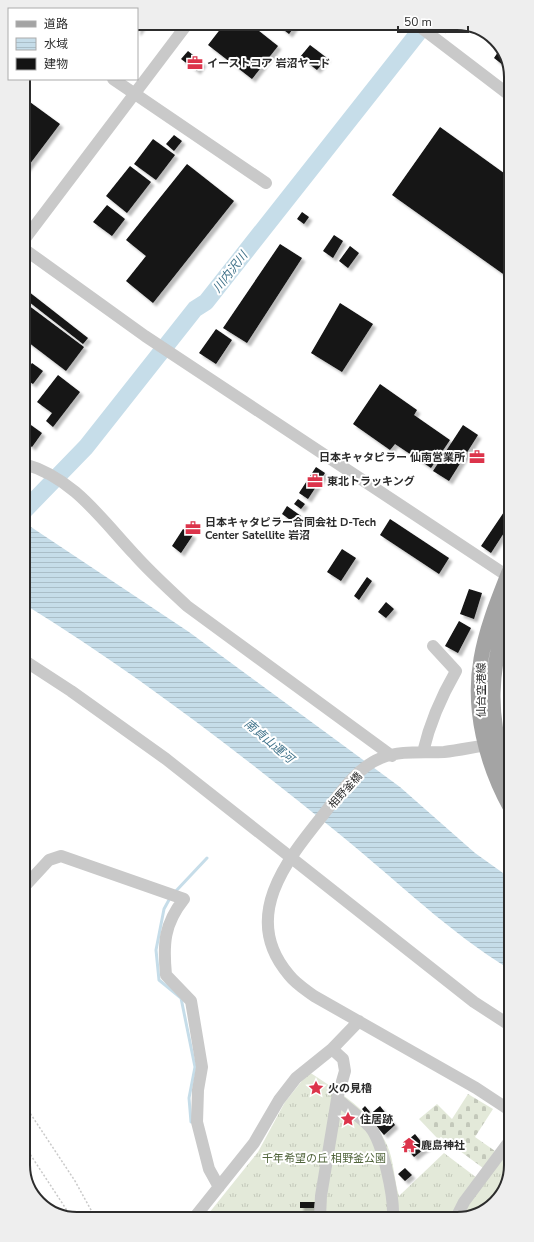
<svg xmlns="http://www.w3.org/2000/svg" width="534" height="1242" viewBox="0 0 534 1242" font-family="'Nunito Sans','Noto Sans JP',sans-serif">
  <defs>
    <pattern id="grass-tufts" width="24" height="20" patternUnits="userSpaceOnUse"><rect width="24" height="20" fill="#e3e9d9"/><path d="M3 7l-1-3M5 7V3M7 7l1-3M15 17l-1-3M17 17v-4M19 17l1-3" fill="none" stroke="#c3c8ba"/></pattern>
    <pattern id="cemetery-stones" width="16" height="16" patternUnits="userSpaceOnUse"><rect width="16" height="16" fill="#e3e9d9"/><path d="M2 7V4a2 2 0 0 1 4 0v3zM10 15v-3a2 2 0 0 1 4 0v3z" fill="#c3c8ba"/></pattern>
    <pattern id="water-rules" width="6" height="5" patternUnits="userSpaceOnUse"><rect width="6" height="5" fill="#c6dde9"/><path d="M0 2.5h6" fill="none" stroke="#aabec8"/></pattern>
    <filter id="shadow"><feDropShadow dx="3.5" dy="3.5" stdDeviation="1" flood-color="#0004"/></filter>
  </defs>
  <rect width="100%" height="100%" fill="#fff"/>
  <path fill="url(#grass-tufts)" d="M309 1072C338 1091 373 1112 387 1145 394 1160 394 1180 399 1196L444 1153 477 1178 511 1132V1165L500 1198 474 1216 205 1218 258 1152 285 1102Z"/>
  <path fill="url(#cemetery-stones)" d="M468 1094 493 1109 475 1137 495 1151 483 1168 441 1137 438 1139 419 1119 437 1104 452 1119Z"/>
  <path fill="url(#water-rules)" d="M24 514 29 517 28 525 189 632 400 787 475 853 510 878 511 970C450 933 398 882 343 837 241 754 136 673 24 604Z"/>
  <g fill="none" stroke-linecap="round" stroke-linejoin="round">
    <path stroke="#c6dde9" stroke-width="3" d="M175 892 207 858
      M170 898 164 909 156 950 159 980 181 998 195 1067 189 1098 191 1122"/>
    <path stroke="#c6dde9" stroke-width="17" d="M24 511 86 447 195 309 206 302 426 23"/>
  </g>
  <path fill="#131313" filter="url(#shadow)" d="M137 23H144L137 33Z
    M225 23H249L278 46 252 79 208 45Z
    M275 23H297L289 34Z
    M310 45 327 58 317 70 300 57Z
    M500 49 508 60V69L494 58Z
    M188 51 203 63 197 71 181 59Z
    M23 97 60 124 23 173Z
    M440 127 508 176 509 273 506 276 392 195Z
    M174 135 182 141 174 151 166 144Z
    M153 139 175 155 156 180 134 164Z
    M187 164 234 201 153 303 126 281 146 256 126 240Z
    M130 166 151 182 127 213 106 196Z
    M107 205 125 219 112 236 93 222Z
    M302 212 309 217 304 224 297 219Z
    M334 235 343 241 333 258 323 251Z
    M280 244 302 258 247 343 223 328Z
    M350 246 359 253 348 268 339 261Z
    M24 288 88 338 83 344 24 298Z
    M24 302 84 347 66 371 24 339Z
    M340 303 373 324 342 372 311 353Z
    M216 329 232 340 216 364 199 353Z
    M32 363 43 371 33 384 24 378V374Z
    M58 375 80 392 53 427 46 421 52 413 37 402Z
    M380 384 417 410 414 415 450 440 431 468 395 444 390 450 353 424Z
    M24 420 42 433 32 447 24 441Z
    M463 425 478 435 449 481 433 471Z
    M316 467 325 473 308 499 299 493Z
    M298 499 305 504 301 509 294 504Z
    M287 506 301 516 296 524 282 514Z
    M506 509 509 511V525L491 553 481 546Z
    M390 519 449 558 439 574 380 535Z
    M183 529 193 535 181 553 172 546Z
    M342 549 356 558 341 581 327 572Z
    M367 577 372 581 359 600 354 596Z
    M469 589 482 593 474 619 460 614Z
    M386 602 394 609 386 618 378 612Z
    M459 621 471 628 458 653 445 646Z
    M365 1106 370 1112 367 1115 362 1109Z
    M380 1106 395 1125 384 1135 368 1116Z
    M415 1134 423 1144 429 1140 432 1143 414 1157 403 1144Z
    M405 1168 412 1175 405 1181 398 1174Z
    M300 1202H315L314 1208H300Z"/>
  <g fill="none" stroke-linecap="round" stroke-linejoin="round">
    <path stroke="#c9c9c9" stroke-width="1.5" stroke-dasharray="2 2" stroke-linecap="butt" d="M445 33 452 23
      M26 1107 75 1181 96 1219
      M26 1148 72 1218
      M238 1213 239 1218"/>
    <path stroke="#c9c9c9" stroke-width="12" d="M415 23 508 94
      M113 79 266 183
      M24 240 188 23
      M24 249 145 336 509 577
      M24 464C73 477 102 520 135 555 151 573 169 589 187 606L392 756
      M25 661 71 691 166 759 474 1002 511 1026
      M495 744C478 746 461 750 444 752 423 753 401 750 381 758 356 768 339 795 323 815 286 861 240 918 289 975 296 984 306 990 314 996L476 1088 511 1111
      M423 752C430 722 441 697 456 671L433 646
      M25 886 49 860 61 856 184 899C164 924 163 944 166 975L191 1001 202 1067 198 1090 197 1122 209 1169 219 1187
      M337 1099C348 1108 360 1117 370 1127 383 1143 394 1196 393 1217
      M457 1216 464 1202 511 1139
      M320 1217 321 1196 337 1099 345 1071 343 1059 332 1049
      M194 1218 254 1143 279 1100 296 1078 332 1049 359 1021"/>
    <path stroke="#a4a4a4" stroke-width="15" d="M509 572C498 600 486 629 481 659 472 709 486 763 510 807
      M510 609C490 663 485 722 510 775"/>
  </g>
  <defs>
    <symbol id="office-bare" viewBox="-9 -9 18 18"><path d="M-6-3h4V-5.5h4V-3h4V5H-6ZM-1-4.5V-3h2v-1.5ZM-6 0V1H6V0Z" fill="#dc344b" stroke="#fff" stroke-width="2.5" paint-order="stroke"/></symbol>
    <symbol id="sight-bare" viewBox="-9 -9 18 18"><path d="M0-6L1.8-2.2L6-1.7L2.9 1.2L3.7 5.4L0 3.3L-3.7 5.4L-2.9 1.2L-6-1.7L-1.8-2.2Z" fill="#dc344b" stroke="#fff" stroke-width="2.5" paint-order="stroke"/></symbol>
    <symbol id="temple-bare" viewBox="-9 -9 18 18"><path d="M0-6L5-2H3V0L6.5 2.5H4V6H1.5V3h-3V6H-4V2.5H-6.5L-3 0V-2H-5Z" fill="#dc344b" stroke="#fff" stroke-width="2.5" paint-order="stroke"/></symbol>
  </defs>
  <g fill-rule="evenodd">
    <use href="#office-bare" x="184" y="52" width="22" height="22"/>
    <use href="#office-bare" x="466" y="446" width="22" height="22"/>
    <use href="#office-bare" x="304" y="470" width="22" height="22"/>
    <use href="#office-bare" x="182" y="517" width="22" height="22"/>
    <use href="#sight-bare" x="305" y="1077" width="22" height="22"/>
    <use href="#sight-bare" x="337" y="1108" width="22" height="22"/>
    <use href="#temple-bare" x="398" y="1134" width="22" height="22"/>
  </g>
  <g text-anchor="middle" stroke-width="4" stroke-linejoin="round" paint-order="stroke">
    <g font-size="11" font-weight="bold" fill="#2c2c2c" stroke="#fff" text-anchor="start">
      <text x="207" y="67">イーストコア 岩沼ヤード</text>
      <text x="465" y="461" text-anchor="end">日本キャタピラー 仙南営業所</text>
      <text x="327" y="485">東北トラッキング</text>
      <text x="205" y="526">日本キャタピラー合同会社 D-Tech<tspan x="205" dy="13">Center Satellite 岩沼</tspan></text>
      <text x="328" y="1092">火の見櫓</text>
      <text x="360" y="1123">住居跡</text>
      <text x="421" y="1149">鹿島神社</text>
    </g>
    <g font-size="11" fill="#2c2c2c" stroke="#fff">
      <text transform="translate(481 690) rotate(-90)" y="4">仙台空港線</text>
      <text transform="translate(345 790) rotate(-48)" y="4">相野釜橋</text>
    </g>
    <g font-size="11" fill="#51653c" stroke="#fff">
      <text x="324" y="1162">千年希望の丘 相野釜公園</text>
    </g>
    <g font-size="12" font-style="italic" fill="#3e7189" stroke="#fff">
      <text transform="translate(230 272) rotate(-52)" y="4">川内沢川</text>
      <text transform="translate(269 741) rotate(40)" y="4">南貞山運河</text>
    </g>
  </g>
  <path d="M0 0H534V1242H0ZM77 30H457A47 47 0 0 1 504 77V1165A47 47 0 0 1 457 1212H77A47 47 0 0 1 30 1165V77A47 47 0 0 1 77 30Z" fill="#eee" fill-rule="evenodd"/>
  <path fill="none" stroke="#2c2c2c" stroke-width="2" d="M77 30H457A47 47 0 0 1 504 77V1165A47 47 0 0 1 457 1212H77A47 47 0 0 1 30 1165V77A47 47 0 0 1 77 30Z"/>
  <rect x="8" y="8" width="130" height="72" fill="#ffffff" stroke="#ababab"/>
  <rect x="16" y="21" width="20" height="6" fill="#a4a4a4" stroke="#ababab"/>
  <text x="44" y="28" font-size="12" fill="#2c2c2c">道路</text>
  <rect x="16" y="38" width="20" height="12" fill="url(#water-rules)" stroke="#ababab"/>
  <text x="44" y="48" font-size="12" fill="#2c2c2c">水域</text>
  <rect x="16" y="58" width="20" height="12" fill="#131313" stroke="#ababab"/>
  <text x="44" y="68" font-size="12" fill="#2c2c2c">建物</text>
  <path d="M398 26v6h70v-6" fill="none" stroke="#2c2c2c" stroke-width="2"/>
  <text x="404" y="26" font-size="12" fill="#2c2c2c" stroke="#ffffff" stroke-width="3" paint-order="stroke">50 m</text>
</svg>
